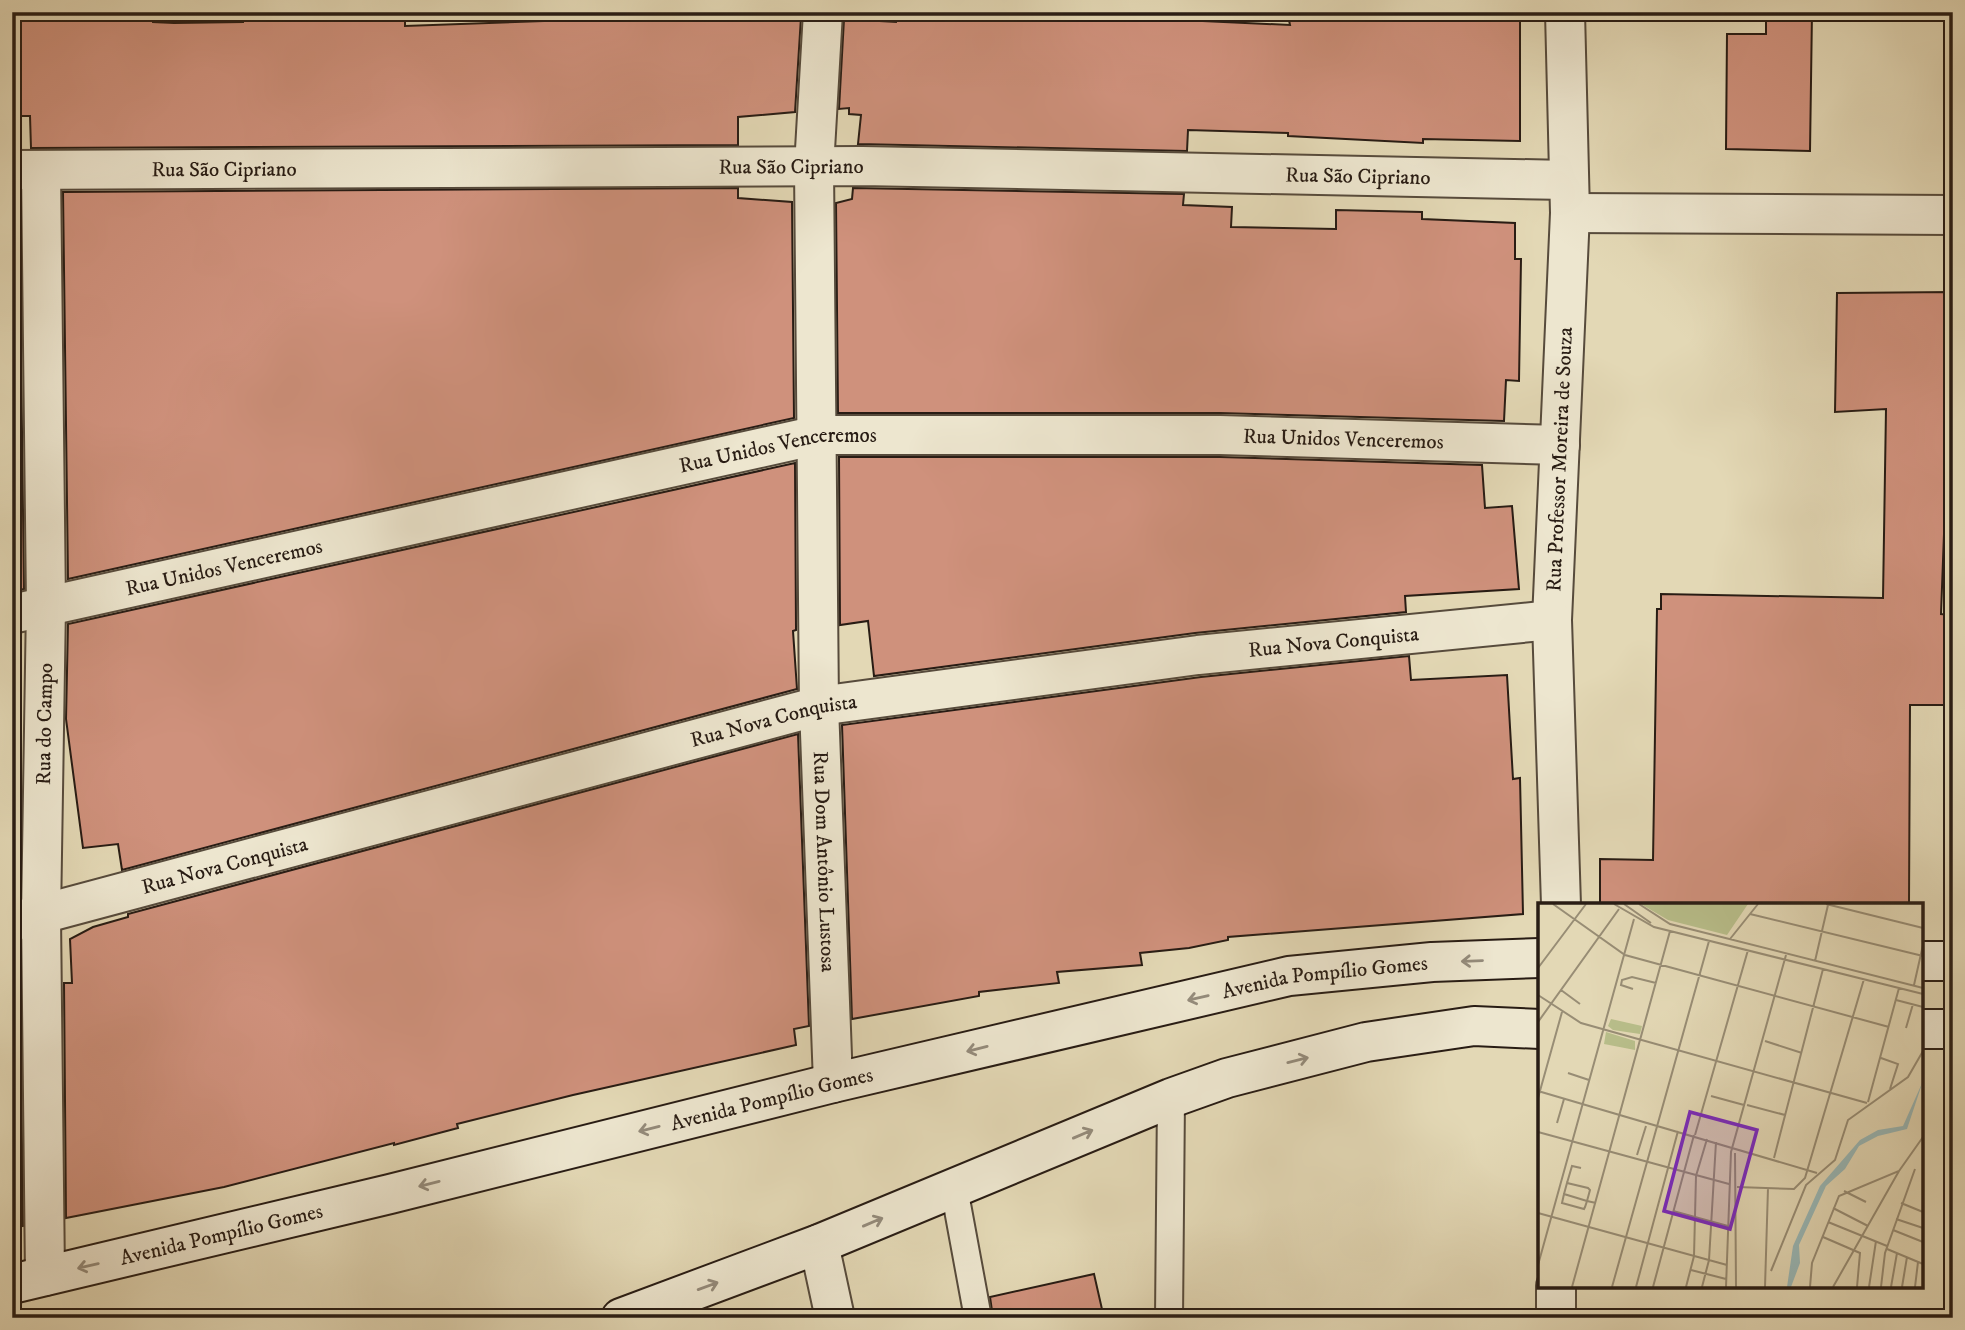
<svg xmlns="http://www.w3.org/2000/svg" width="1965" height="1330" viewBox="0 0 1965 1330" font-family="'IM FELL DW Pica',serif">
  <rect width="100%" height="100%" fill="#e3d8b5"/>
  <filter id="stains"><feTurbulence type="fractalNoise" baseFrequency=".00286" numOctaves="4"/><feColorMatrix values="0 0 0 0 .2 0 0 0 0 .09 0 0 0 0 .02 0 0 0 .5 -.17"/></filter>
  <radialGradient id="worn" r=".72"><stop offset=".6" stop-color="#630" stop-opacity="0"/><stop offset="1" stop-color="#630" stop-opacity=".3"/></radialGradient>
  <path fill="#cf917c" stroke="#281c14" stroke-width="2" d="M12 12H152L153 22 174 23 243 22V15L405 16V26L543 21V12H638V17L793 12V17H801L795 112 738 117V145L31 148 30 116H12Z
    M897 12 985 15V12H1156V18L1182 17V20L1290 25 1288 15 1357 18V12H1520V141L1423 139V143L1288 136V133L1188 130 1187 151 858 144 861 115 849 114V108L839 109 844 19 896 22Z
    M1766 12H1812L1810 151 1726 149 1727 34H1766Z
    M738 188V198L792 202 794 418 68 579 63 192Z
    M853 188 1184 194 1183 205 1232 207 1231 227 1336 229V210L1422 212V219L1515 223V259H1521L1519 381 1506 380 1504 421 1220 413H838L836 203 852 199Z
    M12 196H19L24 589 12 592Z
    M1953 292V443H1949L1946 481 1941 614 1953 615V705H1910L1909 905H1600V859L1653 860 1657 609H1661V594L1883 598 1886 409 1835 412 1837 293Z
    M839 457H1220L1482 465 1485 508 1512 506 1519 589 1405 596 1406 612 1195 633 874 676 868 621 840 625Z
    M795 463 796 630 793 631 797 689 122 870 118 844 83 848 66 719 68 624Z
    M1409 656 1411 680 1507 675 1513 779 1520 778 1523 914 1228 937V940L1189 948 1140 953 1142 965 1057 972 1059 983 979 992V996L852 1019 842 725 1201 677Z
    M798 734 809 1026 794 1029 796 1045 573 1095 457 1124 458 1128 394 1145V1143L224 1187 66 1218 64 983H72L70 939 93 927 128 917V914Z
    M12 984H20L23 1226 12 1228Z
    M1094 1274 1104 1318H993L990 1297Z"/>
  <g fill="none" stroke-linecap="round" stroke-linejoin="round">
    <defs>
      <path id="lane" d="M954 1188 978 1318
        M1169 1318 1171 1098"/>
      <g id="street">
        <path id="s1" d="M823 12 814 167 819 706 833 1083"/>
        <path id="s2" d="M12 170 862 166 1568 180"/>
        <path d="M41 171 46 605 41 916 45 1276"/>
        <path d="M1570 213 1953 215"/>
        <path id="s3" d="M12 614 818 435H1220L1560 445"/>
        <path id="s4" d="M1561 905 1552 620 1570 213 1565 12"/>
        <path id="s5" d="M12 922 819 706 1198 655 1552 620"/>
        <path d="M819 1244 835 1318"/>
        <path d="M1556 1318V1286"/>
      </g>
      <g id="secondary">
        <path d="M1921 961H1953"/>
        <path d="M1921 1029H1953"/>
        <path id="s6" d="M12 1284 390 1194 833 1083 1289 976 1432 962 1540 958"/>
        <path d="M621 1318 819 1244 1171 1098 1227 1078 1366 1042 1474 1026 1540 1029"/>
      </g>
    </defs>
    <use href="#lane" stroke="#574b3c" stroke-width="30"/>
    <use href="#street" stroke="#574b3c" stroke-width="42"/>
    <use href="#secondary" stroke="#281c14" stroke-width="42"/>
    <use href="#lane" stroke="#ede6cf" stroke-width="26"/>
    <use href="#street" stroke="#ede6cf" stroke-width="38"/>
    <use href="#secondary" stroke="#ede6cf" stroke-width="38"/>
  </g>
  <defs><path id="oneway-shaft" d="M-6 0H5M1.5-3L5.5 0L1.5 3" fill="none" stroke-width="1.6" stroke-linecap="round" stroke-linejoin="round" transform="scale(1.75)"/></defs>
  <g stroke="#948b7b">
    <use href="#oneway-shaft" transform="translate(1472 961) rotate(178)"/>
    <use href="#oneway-shaft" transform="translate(1198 998) rotate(167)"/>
    <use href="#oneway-shaft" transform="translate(977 1049) rotate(166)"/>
    <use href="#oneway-shaft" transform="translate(1298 1060) rotate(-14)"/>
    <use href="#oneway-shaft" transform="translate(649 1129) rotate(166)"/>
    <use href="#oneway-shaft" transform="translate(1083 1134) rotate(-23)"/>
    <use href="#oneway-shaft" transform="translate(429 1184) rotate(166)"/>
    <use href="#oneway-shaft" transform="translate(873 1222) rotate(-23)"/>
    <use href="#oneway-shaft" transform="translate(88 1266) rotate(167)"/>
    <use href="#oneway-shaft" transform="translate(708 1286) rotate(-20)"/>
  </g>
  <g text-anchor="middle" stroke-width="5" stroke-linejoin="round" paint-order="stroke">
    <g font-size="21" fill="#281c14" stroke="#ede6cf">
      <text dy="7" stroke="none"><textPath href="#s2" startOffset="779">Rua São Cipriano</textPath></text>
      <text dy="7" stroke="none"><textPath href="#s2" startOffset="212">Rua São Cipriano</textPath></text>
      <text dy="7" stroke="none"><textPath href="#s2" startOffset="1346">Rua São Cipriano</textPath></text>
      <text dy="7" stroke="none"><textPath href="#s3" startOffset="1351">Rua Unidos Venceremos</textPath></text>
      <text dy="7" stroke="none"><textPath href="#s3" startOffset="784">Rua Unidos Venceremos</textPath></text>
      <text dy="7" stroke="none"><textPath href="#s4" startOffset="446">Rua Professor Moreira de Souza</textPath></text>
      <text dy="7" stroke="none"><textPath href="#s3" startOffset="217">Rua Unidos Venceremos</textPath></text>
      <text dy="7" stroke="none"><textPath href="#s5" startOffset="1354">Rua Nova Conquista</textPath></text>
      <text dy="7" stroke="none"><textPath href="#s5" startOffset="788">Rua Nova Conquista</textPath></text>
      <text transform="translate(44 724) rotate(-89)" y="7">Rua do Campo</text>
      <text dy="7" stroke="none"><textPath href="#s1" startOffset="850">Rua Dom Antônio Lustosa</textPath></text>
      <text dy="7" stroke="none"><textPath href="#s5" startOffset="220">Rua Nova Conquista</textPath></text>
      <text dy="7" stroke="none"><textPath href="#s6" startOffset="1349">Avenida Pompílio Gomes</textPath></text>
      <text dy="7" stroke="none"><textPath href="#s6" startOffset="782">Avenida Pompílio Gomes</textPath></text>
      <text dy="7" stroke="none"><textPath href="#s6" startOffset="215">Avenida Pompílio Gomes</textPath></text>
    </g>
  </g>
  <g transform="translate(1538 903)">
    <rect width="385" height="385" fill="#e3d8b5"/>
    <path d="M103 1H210L189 32 130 17ZM73 116 104 123 102 131 75 127 70 123ZM68 129 97 138V147L66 141Z" fill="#b8be8a"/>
    <path d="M385 178 369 226 340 233 321 243 307 266 288 283 261 342 262 360 253 384H249L255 343 282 283 322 237 340 227 365 223Z" fill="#99b8b7"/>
    <path fill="none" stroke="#988d75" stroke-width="2" d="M15 1 87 52 351 124M76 1 116 24 385 91M86 1 113 20M101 1 132 21 385 85M288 1 385 25M212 11 385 53M192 36 220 1M277 58 290 2M0 65 48 1M376 82 385 42M95 86 83 82 84 77 94 74 118 80M23 87 42 101M0 92 43 120 329 200M358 97 385 104M0 119 81 6M368 125 375 101M227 138 264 150M343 155 360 161 352 186M30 170 51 177M0 188 279 270M173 193 206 202M0 195 24 109M330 199 361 85M209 202 247 212M19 220 26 196M0 229 191 281M157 232 210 47M197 250 198 384M99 252 108 223M236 255 285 66M29 280 34 263 43 265M199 284 256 286 267 275 326 76M306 288 328 299M26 291 24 300 46 306 47 304 49 298 52 287 50 285 29 280 26 291 49 298 58 300M363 300 385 309M295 305 330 323M135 308 190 323M0 310 189 362M358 316 385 325M290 319 349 343M355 327 385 339M285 334 322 350 319 384M349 346 385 361M0 362 96 16M153 367 188 376M233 368 268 282 297 257 310 217 370 174 385 148M34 384 132 28M74 384 171 38M98 384 140 228M115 384 156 232M148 384 156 353 158 273 169 236M164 384 171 357 178 239M188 384 193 249 248 52M227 384 230 285M272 384 274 360 301 293 361 268 385 234M295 384 361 268M331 384 338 338M343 384 347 350 377 266M353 384 359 350M364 384 369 354M377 384 380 359"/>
    <path fill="#7b2cbf" fill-opacity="0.15" stroke="#7b2cbf" stroke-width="3.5" d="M152 209 219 227 192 326 126 308Z"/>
    <rect width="385" height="385" fill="none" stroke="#281c14" stroke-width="3.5"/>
  </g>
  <rect width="1965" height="1330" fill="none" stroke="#e3d8b5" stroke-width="42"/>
  <rect x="14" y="14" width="1937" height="1302" fill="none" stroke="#281c14" stroke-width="3.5"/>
  <rect x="21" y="21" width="1923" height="1288" fill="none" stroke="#281c14" stroke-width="2"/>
  <rect width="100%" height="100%" filter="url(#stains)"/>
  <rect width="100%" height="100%" fill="url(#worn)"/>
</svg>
